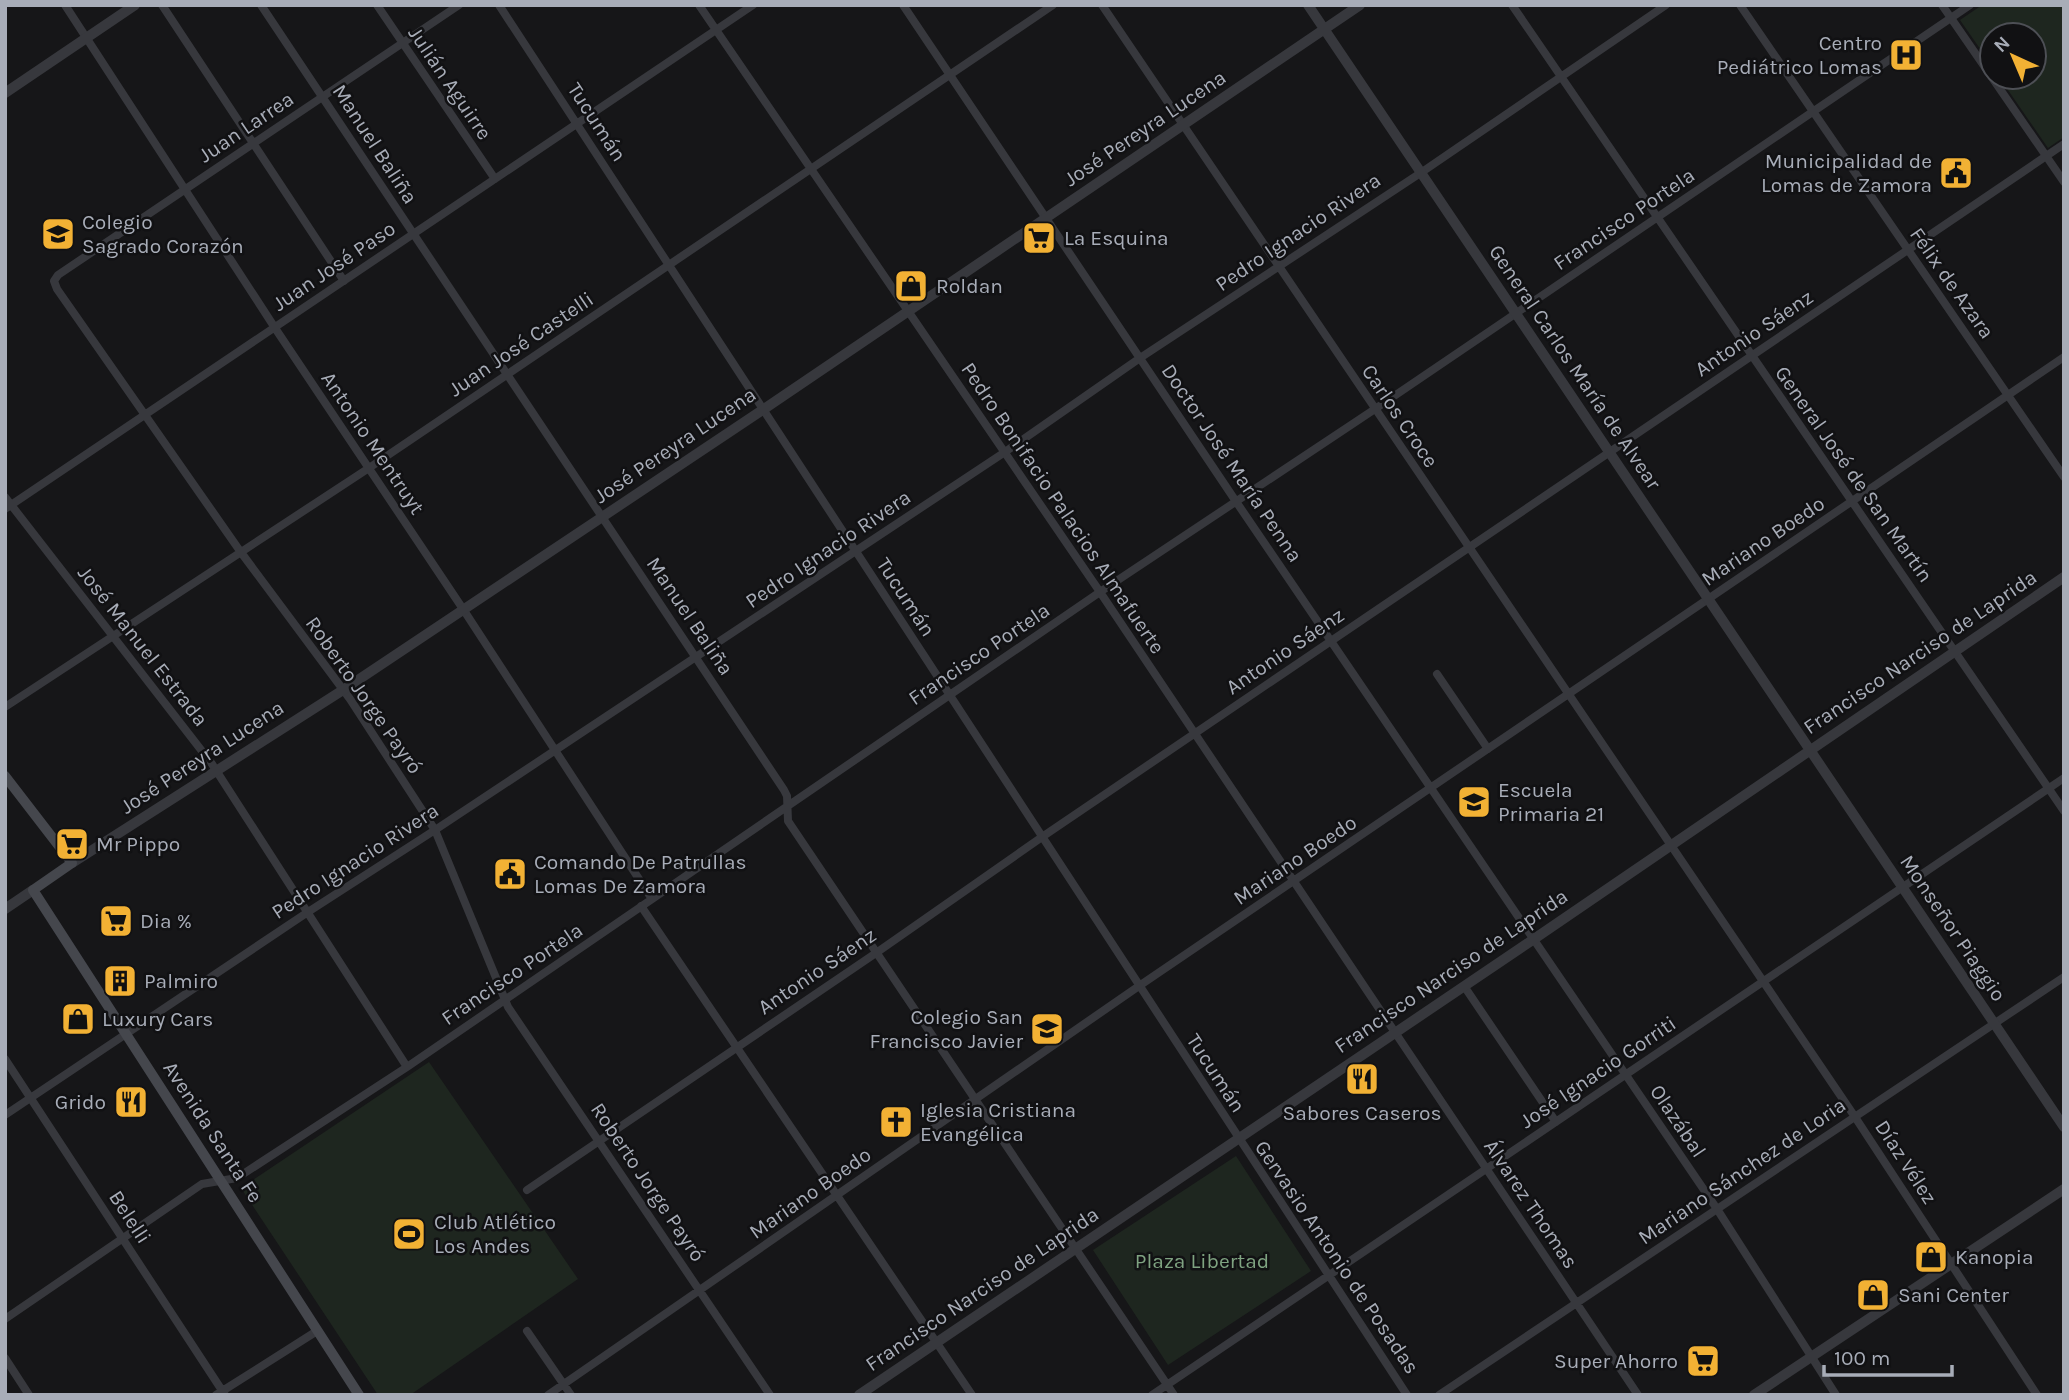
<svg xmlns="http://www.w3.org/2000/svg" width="2069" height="1400" viewBox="0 0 2069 1400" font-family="Karla,sans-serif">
  <rect width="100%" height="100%" fill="#161618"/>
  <path fill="#1e261f" d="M1982 5H2064V137L2048 148 1999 77H2034V35H1992V66L1960 20Z
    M429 1062 578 1279 410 1395H378L241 1188Z
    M1236 1156 1311 1271 1168 1365 1093 1250Z"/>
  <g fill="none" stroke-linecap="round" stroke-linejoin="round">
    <path stroke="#37383d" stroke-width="8" d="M65 5 275 328 463 609 652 899
      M162 5 344 281
      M261 5 784 790 787 796 788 821 1174 1395
      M377 5 495 179
      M459 5 58 275 54 281 57 289 240 551 350 699 435 830 508 1007 770 1395
      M499 5C804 467 1101 934 1407 1395
      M699 5 1100 592 1638 1395
      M903 5 1235 500 1717 1209 1836 1395
      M1102 5 1855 1117 2037 1395
      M1512 5 2064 811
      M1740 5 2064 477
      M1942 5 2064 182
      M5 497 212 764 407 1067
      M5 509 753 5
      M1437 674 1488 749
      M5 707 369 468 1053 5
      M641 906 972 1395
      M1464 986 1556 1122
      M5 1059 225 1395
      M5 1115 308 912 435 830 1005 452 1140 358 1422 172 1666 5
      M527 1190 876 953 1042 837 2064 144
      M5 1319 202 1184 237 1178 407 1067 1100 592 1375 409 1970 5
      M527 1331 571 1395
      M5 1358 29 1395
      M216 1395 317 1331
      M548 1395 1139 986 2064 357
      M1152 1395 2064 778
      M1439 1395 2064 977"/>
    <path stroke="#37383d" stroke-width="10" d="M1308 5 2064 1127
      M5 93 135 5
      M72 863 343 690 764 409 1360 5
      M5 909 33 890
      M859 1395 1534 939 2064 577
      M1754 1395 2064 1189"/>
    <path stroke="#45474d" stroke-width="10" d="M5 776 72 863 33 890 359 1395"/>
  </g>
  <defs>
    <symbol id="hospital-square" viewBox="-11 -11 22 22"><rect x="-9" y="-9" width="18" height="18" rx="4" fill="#f2b134" stroke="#111113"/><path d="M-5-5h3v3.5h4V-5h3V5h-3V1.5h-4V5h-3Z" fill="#111"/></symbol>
    <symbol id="civic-square" viewBox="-11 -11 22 22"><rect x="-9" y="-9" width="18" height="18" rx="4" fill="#f2b134" stroke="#111113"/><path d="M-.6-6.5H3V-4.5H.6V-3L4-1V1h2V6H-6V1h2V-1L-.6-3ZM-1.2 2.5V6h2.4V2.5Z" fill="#111"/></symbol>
    <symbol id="school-square" viewBox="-11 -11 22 22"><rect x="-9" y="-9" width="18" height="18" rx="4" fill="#f2b134" stroke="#111113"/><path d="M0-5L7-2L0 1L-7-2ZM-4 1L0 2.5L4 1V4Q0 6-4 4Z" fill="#111"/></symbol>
    <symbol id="supermarket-square" viewBox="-11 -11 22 22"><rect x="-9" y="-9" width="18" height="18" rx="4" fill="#f2b134" stroke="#111113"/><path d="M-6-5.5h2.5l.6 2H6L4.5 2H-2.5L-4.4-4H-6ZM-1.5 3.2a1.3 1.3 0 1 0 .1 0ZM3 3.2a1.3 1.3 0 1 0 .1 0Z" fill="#111"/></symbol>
    <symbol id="shop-square" viewBox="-11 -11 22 22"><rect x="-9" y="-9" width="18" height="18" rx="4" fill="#f2b134" stroke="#111113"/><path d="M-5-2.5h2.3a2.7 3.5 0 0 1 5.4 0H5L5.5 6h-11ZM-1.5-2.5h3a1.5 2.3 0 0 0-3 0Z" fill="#111"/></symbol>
    <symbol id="building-square" viewBox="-11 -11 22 22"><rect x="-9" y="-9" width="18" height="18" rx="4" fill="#f2b134" stroke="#111113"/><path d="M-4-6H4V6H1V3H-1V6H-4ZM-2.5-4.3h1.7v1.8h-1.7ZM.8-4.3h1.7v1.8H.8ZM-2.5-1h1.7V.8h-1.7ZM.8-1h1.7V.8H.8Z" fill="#111"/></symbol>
    <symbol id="restaurant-square" viewBox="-11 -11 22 22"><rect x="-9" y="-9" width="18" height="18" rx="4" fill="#f2b134" stroke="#111113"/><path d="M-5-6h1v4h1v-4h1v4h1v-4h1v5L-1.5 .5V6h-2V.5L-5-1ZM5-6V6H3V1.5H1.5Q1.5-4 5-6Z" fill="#111"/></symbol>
    <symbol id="church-square" viewBox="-11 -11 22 22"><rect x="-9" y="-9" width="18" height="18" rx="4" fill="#f2b134" stroke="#111113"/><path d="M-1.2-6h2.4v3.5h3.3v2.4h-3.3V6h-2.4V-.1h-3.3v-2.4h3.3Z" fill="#111"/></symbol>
    <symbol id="stadium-square" viewBox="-11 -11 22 22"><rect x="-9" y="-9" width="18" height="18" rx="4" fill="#f2b134" stroke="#111113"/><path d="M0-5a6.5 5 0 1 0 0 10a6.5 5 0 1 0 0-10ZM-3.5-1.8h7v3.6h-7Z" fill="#111"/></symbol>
  </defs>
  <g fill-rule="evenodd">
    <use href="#hospital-square" x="1887" y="36" width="38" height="38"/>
    <use href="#civic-square" x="1937" y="154" width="38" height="38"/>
    <use href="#school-square" x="39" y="215" width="38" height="38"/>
    <use href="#supermarket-square" x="1020" y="219" width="38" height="38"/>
    <use href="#shop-square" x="892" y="267" width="38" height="38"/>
    <use href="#school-square" x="1455" y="783" width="38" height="38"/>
    <use href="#supermarket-square" x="53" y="825" width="38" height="38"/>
    <use href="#civic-square" x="491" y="855" width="38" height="38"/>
    <use href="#supermarket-square" x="97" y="902" width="38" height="38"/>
    <use href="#building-square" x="101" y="962" width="38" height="38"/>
    <use href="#shop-square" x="59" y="1000" width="38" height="38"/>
    <use href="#school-square" x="1028" y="1010" width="38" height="38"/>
    <use href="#restaurant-square" x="1343" y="1060" width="38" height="38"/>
    <use href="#restaurant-square" x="112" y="1083" width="38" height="38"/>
    <use href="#church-square" x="877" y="1103" width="38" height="38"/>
    <use href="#stadium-square" x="390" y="1215" width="38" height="38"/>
    <use href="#shop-square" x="1912" y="1238" width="38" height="38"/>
    <use href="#shop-square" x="1854" y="1276" width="38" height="38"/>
    <use href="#supermarket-square" x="1684" y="1342" width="38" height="38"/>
  </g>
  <g text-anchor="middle" stroke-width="5" stroke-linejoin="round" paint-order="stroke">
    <g font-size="21" fill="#a8adb8" stroke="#111113" text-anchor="start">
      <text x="1882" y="50" text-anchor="end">Centro<tspan x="1882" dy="24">Pediátrico Lomas</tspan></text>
      <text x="1932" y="168" text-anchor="end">Municipalidad de<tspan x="1932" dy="24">Lomas de Zamora</tspan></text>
      <text x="82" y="229">Colegio<tspan x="82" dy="24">Sagrado Corazón</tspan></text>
      <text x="1064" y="245">La Esquina</text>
      <text x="936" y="293">Roldan</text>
      <text x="1498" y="797">Escuela<tspan x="1498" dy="24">Primaria 21</tspan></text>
      <text x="96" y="851">Mr Pippo</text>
      <text x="534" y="869">Comando De Patrullas<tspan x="534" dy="24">Lomas De Zamora</tspan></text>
      <text x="140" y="928">Dia %</text>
      <text x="144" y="988">Palmiro</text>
      <text x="1023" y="1024" text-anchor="end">Colegio San<tspan x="1023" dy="24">Francisco Javier</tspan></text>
      <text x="102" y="1026">Luxury Cars</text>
      <text x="106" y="1109" text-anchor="end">Grido</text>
      <text x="920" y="1117">Iglesia Cristiana<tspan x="920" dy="24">Evangélica</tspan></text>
      <text x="1362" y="1120" text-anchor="middle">Sabores Caseros</text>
      <text x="434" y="1229">Club Atlético<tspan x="434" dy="24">Los Andes</tspan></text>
      <text x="1955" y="1264">Kanopia</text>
      <text x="1898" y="1302">Sani Center</text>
      <text x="1678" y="1368" text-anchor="end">Super Ahorro</text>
    </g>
    <g font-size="21" fill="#a8adb8" stroke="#111113">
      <text transform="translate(450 83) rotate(56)" y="7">Julián Aguirre</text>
      <text transform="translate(597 122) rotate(57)" y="7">Tucumán</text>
      <text transform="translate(246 127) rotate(-34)" y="7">Juan Larrea</text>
      <text transform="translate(1145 128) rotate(-34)" y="7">José Pereyra Lucena</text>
      <text transform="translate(375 144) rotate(57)" y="7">Manuel Baliña</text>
      <text transform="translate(1624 219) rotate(-34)" y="7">Francisco Portela</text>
      <text transform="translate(1298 232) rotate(-34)" y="7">Pedro Ignacio Rivera</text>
      <text transform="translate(334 266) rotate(-34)" y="7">Juan José Paso</text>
      <text transform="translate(1952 283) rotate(55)" y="7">Félix de Azara</text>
      <text transform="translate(1754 333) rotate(-34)" y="7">Antonio Sáenz</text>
      <text transform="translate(521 344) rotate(-34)" y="7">Juan José Castelli</text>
      <text transform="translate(1575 367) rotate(56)" y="7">General Carlos María de Alvear</text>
      <text transform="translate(1400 416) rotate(56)" y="7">Carlos Croce</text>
      <text transform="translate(373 443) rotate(56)" y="7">Antonio Mentruyt</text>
      <text transform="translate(675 445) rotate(-34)" y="7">José Pereyra Lucena</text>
      <text transform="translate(1232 463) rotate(56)" y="7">Doctor José María Penna</text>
      <text transform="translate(1854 474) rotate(55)" y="7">General José de San Martín</text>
      <text transform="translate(1063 508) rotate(56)" y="7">Pedro Bonifacio Palacios Almafuerte</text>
      <text transform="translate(1763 541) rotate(-34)" y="7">Mariano Boedo</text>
      <text transform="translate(828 549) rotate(-34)" y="7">Pedro Ignacio Rivera</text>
      <text transform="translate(906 597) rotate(57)" y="7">Tucumán</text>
      <text transform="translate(690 616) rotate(56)" y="7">Manuel Baliña</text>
      <text transform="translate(143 646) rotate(52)" y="7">José Manuel Estrada</text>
      <text transform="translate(1285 651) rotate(-34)" y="7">Antonio Sáenz</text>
      <text transform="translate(1920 652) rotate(-34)" y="7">Francisco Narciso de Laprida</text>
      <text transform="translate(979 654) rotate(-34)" y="7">Francisco Portela</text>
      <text transform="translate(364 695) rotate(55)" y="7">Roberto Jorge Payró</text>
      <text transform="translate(202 757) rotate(-33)" y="7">José Pereyra Lucena</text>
      <text transform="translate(1295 860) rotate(-34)" y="7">Mariano Boedo</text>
      <text transform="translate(355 861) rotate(-33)" y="7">Pedro Ignacio Rivera</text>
      <text transform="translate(1953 928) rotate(56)" y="7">Monseñor Piaggio</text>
      <text transform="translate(817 971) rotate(-34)" y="7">Antonio Sáenz</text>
      <text transform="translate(1451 971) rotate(-34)" y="7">Francisco Narciso de Laprida</text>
      <text transform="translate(512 974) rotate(-34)" y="7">Francisco Portela</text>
      <text transform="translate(1598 1072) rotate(-34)" y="7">José Ignacio Gorriti</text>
      <text transform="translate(1216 1073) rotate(57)" y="7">Tucumán</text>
      <text transform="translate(1678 1121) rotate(56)" y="7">Olazábal</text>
      <text transform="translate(213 1132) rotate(57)" y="7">Avenida Santa Fe</text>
      <text transform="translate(1906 1162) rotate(57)" y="7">Díaz Vélez</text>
      <text transform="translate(1742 1171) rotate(-34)" y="7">Mariano Sánchez de Loria</text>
      <text transform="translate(648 1182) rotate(56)" y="7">Roberto Jorge Payró</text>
      <text transform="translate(810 1193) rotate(-35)" y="7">Mariano Boedo</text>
      <text transform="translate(1531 1204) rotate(56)" y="7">Álvarez Thomas</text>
      <text transform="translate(130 1217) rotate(57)" y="7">Belelli</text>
      <text transform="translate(1337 1257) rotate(56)" y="7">Gervasio Antonio de Posadas</text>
      <text transform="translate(982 1289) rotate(-34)" y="7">Francisco Narciso de Laprida</text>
    </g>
    <g font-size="21" fill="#7fa381" stroke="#111113">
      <text x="1202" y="1268">Plaza Libertad</text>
    </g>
  </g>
  <rect width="2069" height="1400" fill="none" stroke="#a8adb8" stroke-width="14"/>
  <g transform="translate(2013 56) rotate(316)"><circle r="33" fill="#111113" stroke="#4d4f55" stroke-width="2"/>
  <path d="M0-5L12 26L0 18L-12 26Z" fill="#f2b134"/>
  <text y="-10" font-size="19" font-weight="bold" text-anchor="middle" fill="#a8adb8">N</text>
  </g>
  <path d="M1824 1365v10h128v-10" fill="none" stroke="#a8adb8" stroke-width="3.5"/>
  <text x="1834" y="1365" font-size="21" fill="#a8adb8" stroke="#111113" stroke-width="5" paint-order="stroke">100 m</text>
</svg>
